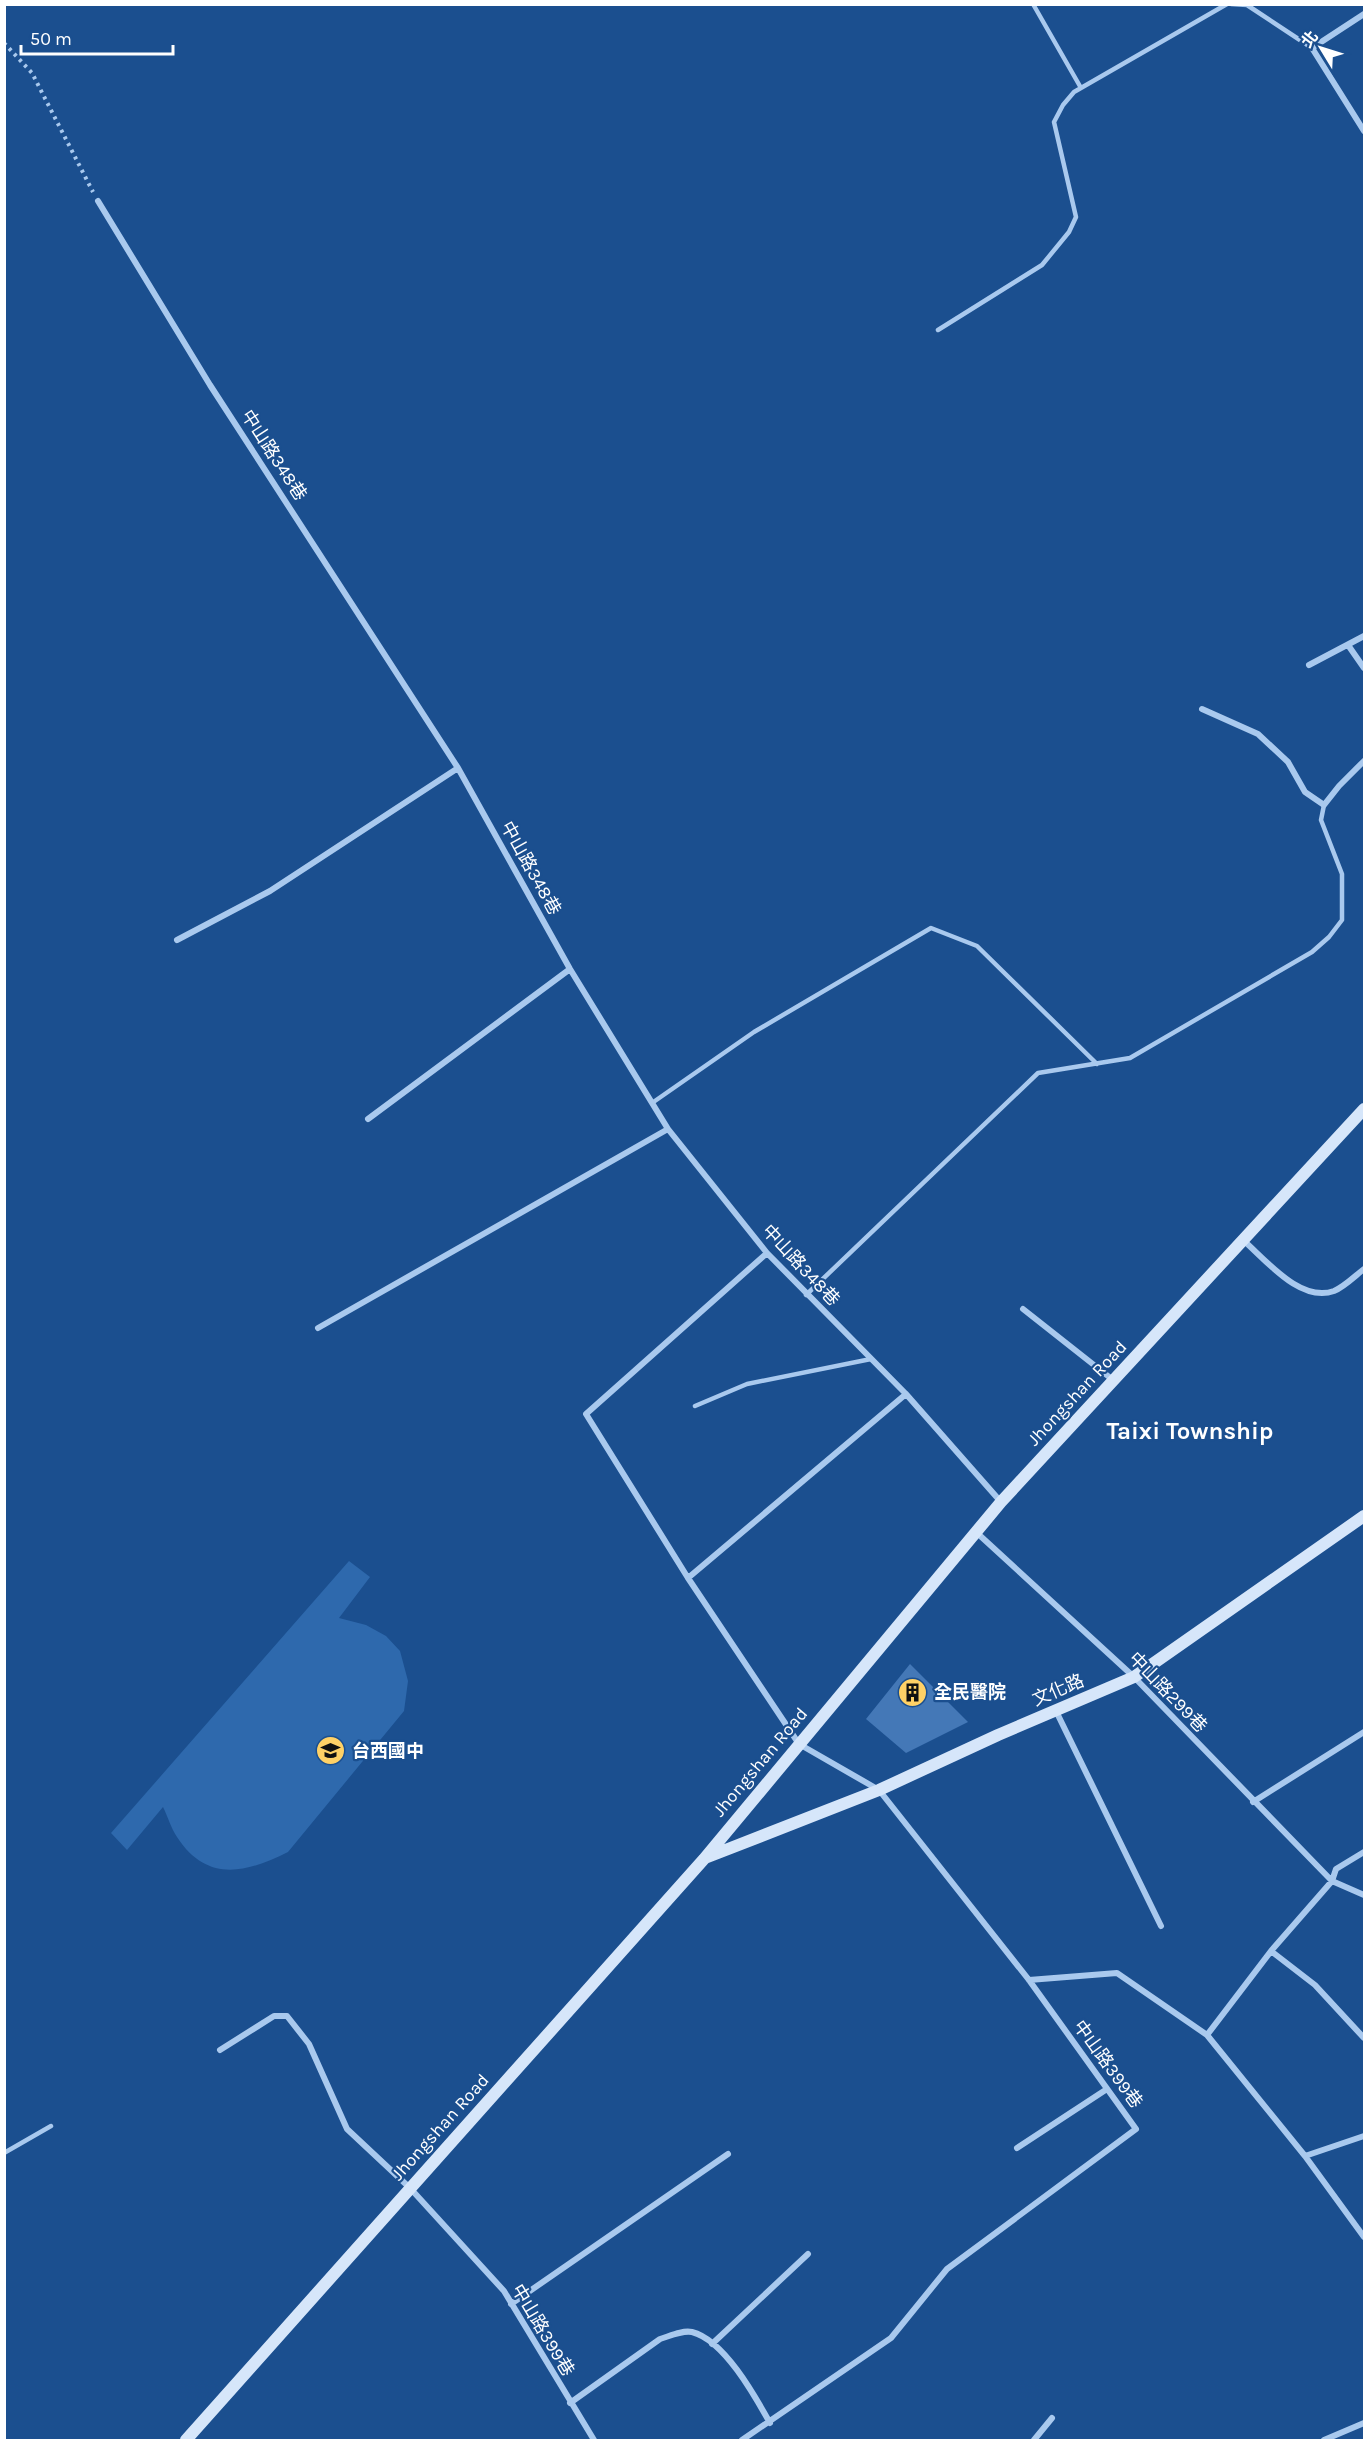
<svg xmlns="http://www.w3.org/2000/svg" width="1369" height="2445" viewBox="0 0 1369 2445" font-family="Karla,'Noto Sans TC',sans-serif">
  <rect width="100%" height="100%" fill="#1b4f8f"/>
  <path fill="#2e69ad" d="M349 1561 370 1577 339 1618 366 1625 386 1636 400 1651 408 1681 404 1711 288 1852C246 1873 207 1883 177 1837 171 1828 168 1817 163 1807L127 1850 111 1833Z"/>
  <path fill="#4478b7" d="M910 1664 968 1722 906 1753 866 1719Z"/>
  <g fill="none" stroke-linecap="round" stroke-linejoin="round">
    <path stroke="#a9c9ee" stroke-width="4" stroke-dasharray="3 4.5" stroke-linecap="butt" d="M4 43 32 73 93 192"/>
    <path stroke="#a9c9ee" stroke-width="4.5" d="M1033 4 1081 88
      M1231 4 1247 5 1312 48
      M938 330 1042 265 1069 232 1076 217 1054 122 1063 105 1074 92 1227 4
      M652 1103 754 1032 931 928 977 946 1097 1064
      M806 1295 1038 1073 1130 1058 1312 952 1329 937 1342 920V874L1321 820 1324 805
      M695 1406 747 1384 871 1359
      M4 2153 51 2126"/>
    <path stroke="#a9c9ee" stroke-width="6" d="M1364 14 1312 48 1364 131
      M98 201 210 385 458 768 570 969 668 1129 767 1253 906 1394 1001 1502
      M1348 645 1364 668
      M1309 665 1364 636
      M1202 709 1258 734 1288 762 1305 792 1324 805 1339 786 1364 761
      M177 940 270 891 458 768
      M368 1119 570 969
      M1243 1240C1266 1260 1300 1303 1334 1291 1344 1287 1355 1276 1364 1269
      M1023 1309 1113 1380
      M318 1328 668 1129
      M976 1532 1134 1677 1332 1881 1364 1895
      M688 1578 906 1394
      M1056 1711 1161 1926
      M1253 1802 1364 1732
      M1271 1951 1315 1985 1364 2038
      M1029 1980 1117 1973 1207 2035 1305 2156 1364 2237
      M1207 2035 1271 1951 1332 1881 1336 1869 1364 1852
      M220 2050 274 2016H287L309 2044 347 2129 410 2188 504 2291 594 2440
      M1017 2148 1107 2089
      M1305 2156 1364 2136
      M511 2304 728 2154
      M712 2344 808 2254
      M570 2403 660 2339C670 2336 682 2330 692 2332 724 2340 755 2396 770 2423
      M742 2440 891 2338 947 2269 1136 2129 1029 1980 879 1790 799 1744 688 1578 586 1414 767 1253
      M1034 2440 1052 2418
      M1324 2440 1364 2423"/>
    <path stroke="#d6e6fa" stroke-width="12" d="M705 1858 879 1790 998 1735 1134 1677 1364 1516
      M186 2440 704 1859 1001 1502 1364 1109"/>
  </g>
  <defs>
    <symbol id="building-disc" viewBox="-11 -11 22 22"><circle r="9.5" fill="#ffd166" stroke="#1b4f8f"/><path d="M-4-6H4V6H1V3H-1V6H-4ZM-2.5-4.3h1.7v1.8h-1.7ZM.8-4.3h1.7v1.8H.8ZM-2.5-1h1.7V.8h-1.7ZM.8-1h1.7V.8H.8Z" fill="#111"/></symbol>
    <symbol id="school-disc" viewBox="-11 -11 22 22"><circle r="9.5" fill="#ffd166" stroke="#1b4f8f"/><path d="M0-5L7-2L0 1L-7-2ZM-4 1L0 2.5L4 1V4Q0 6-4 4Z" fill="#111"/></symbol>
  </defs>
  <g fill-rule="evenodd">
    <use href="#building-disc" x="896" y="1676" width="33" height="33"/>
    <use href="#school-disc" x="314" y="1734" width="33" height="33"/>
  </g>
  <g text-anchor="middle" stroke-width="4.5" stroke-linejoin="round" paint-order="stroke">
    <g font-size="18" fill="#fff" stroke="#1b4f8f">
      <text transform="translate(274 455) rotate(57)" y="6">中山路348巷</text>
      <text transform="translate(531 868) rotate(61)" y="6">中山路348巷</text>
      <text transform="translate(801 1265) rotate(47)" y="6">中山路348巷</text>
      <text transform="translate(1077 1393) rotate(-47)" y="6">Jhongshan Road</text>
      <text transform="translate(1058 1690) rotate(-23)" y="6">文化路</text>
      <text transform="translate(1168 1692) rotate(46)" y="6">中山路299巷</text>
      <text transform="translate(760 1762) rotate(-50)" y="6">Jhongshan Road</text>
      <text transform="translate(1108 2064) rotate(54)" y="6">中山路399巷</text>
      <text transform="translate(440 2127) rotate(-48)" y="6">Jhongshan Road</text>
      <text transform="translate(543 2330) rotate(59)" y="6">中山路399巷</text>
    </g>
    <g font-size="18" font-weight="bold" fill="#fff" stroke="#1b4f8f" text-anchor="start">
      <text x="934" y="1698">全民醫院</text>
      <text x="352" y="1757">台西國中</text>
    </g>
    <g font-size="24" font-weight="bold" fill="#fff" stroke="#1b4f8f">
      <text x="1190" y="1439">Taixi Township</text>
    </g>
  </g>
  <rect width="1369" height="2445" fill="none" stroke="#ffffff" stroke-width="12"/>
  <g transform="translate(1321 48) rotate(308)" stroke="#1b4f8f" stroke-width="4.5" paint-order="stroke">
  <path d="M0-4.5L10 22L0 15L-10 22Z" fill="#ffffff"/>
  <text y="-9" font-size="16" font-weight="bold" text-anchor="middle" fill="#ffffff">北</text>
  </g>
  <path d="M21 45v9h152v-9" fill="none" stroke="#ffffff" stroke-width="3"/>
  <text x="30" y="45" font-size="18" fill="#ffffff" stroke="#1b4f8f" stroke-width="4.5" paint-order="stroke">50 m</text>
</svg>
